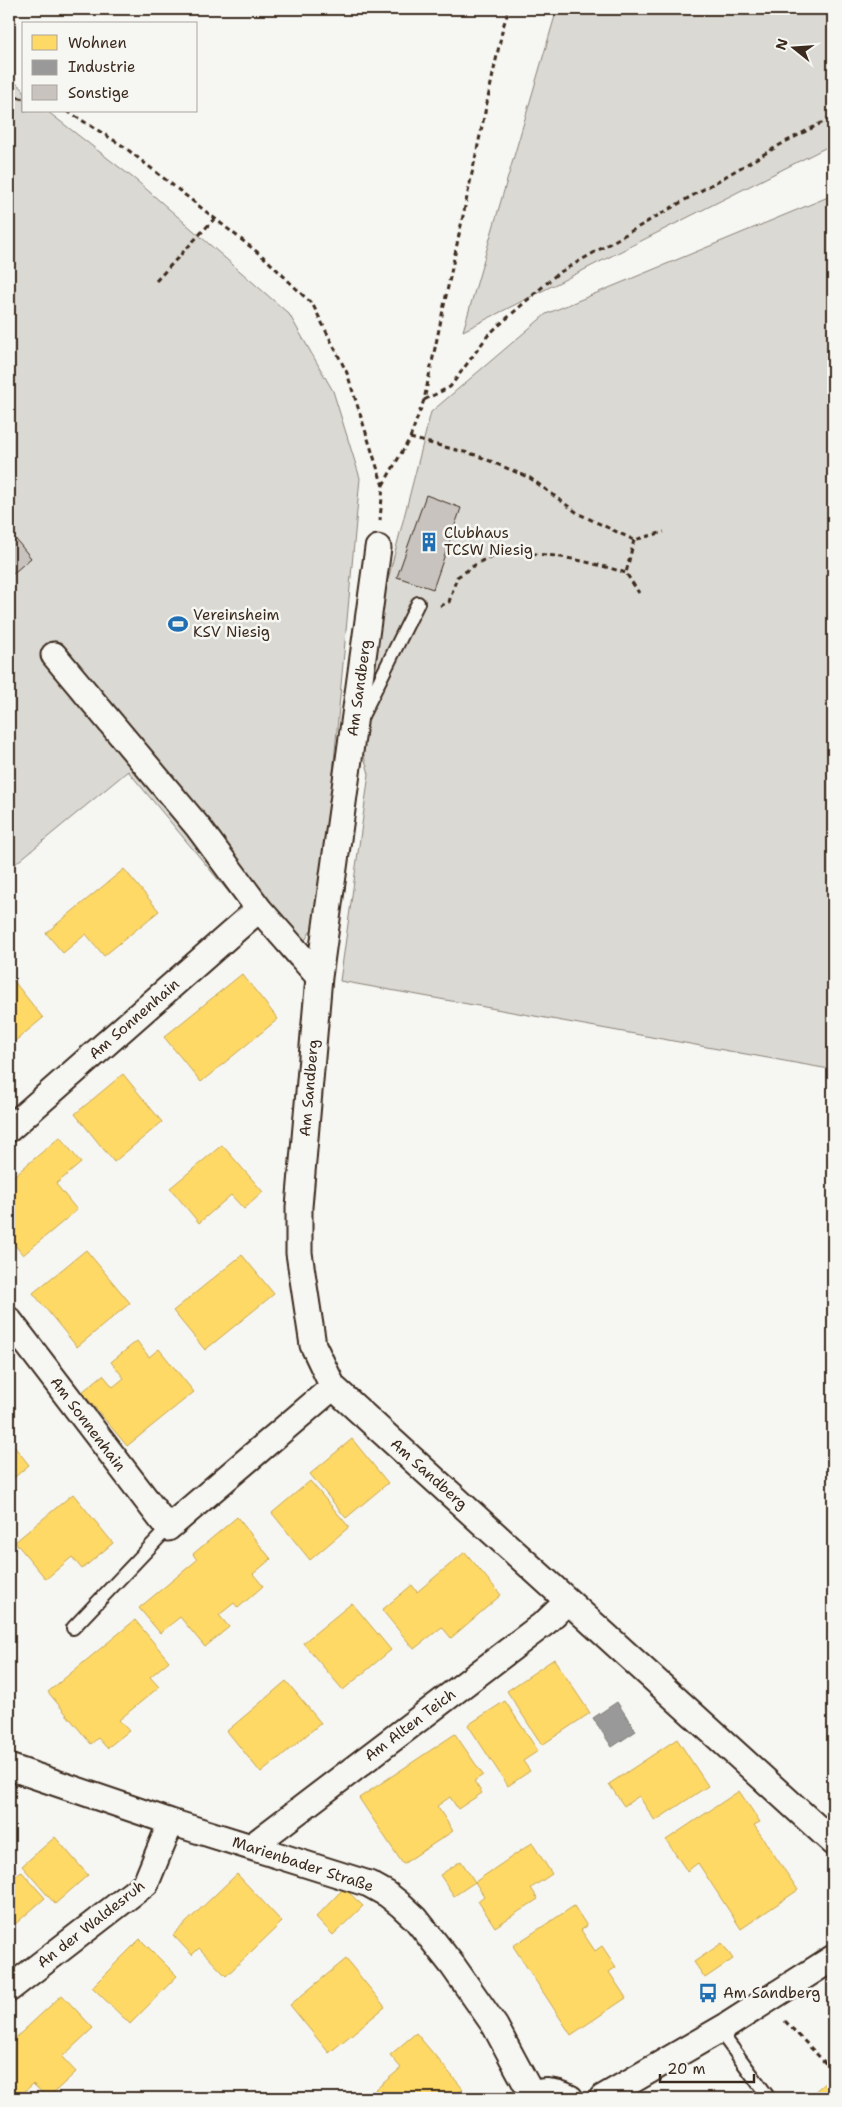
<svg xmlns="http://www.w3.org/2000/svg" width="842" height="2107" viewBox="0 0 842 2107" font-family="'Shantell Sans',sans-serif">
  <rect width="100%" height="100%" fill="#f6f6f2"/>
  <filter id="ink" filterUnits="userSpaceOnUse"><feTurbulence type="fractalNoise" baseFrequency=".02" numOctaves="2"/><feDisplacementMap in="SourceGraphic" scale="10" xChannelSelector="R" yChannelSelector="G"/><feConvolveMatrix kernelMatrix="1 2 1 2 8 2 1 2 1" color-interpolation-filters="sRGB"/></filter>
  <g filter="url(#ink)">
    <path fill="#dad9d3" stroke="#8a8278" d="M557 9H833V144L463 331Z
      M9 77 24 90V111H47L137 181 289 314 333 391 360 478 320 915 290 966 128 771 9 869Z
      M833 195V1063L829 1069 340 981 369 774 356 728 384 595 431 412 546 314Z"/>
    <path fill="#ffd966" stroke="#c4a450" d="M124 869 159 911 104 956 86 934 63 953 46 933Z
      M242 974 278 1019 201 1082 164 1037Z
      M9 975 43 1018 9 1046Z
      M123 1074 162 1122 114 1162 75 1114Z
      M60 1137 81 1163 56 1184 77 1210 23 1255 9 1238V1180Z
      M222 1145 263 1192 244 1209 231 1195 199 1223 170 1188Z
      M86 1250 130 1303 77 1347 33 1293Z
      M242 1255 274 1294 205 1350 173 1311Z
      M137 1341 149 1357 159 1349 194 1392 127 1446 82 1392 103 1375 113 1387 124 1378 111 1362Z
      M352 1439 388 1483 346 1518 310 1474Z
      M9 1440 29 1465 9 1482Z
      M310 1481 349 1527 310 1560 272 1513Z
      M73 1494 113 1543 82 1569 72 1557 46 1579 15 1542Z
      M237 1517 271 1559 253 1574 263 1586 238 1608 234 1603 219 1615 229 1627 205 1647 180 1617 160 1633 139 1608 197 1560 193 1554Z
      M465 1552 501 1595 451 1638 442 1627 414 1649 382 1610 412 1585 417 1592Z
      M352 1603 391 1650 343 1690 303 1643Z
      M135 1620 169 1661 150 1677 159 1687 119 1720 129 1731 107 1748 98 1738 91 1744 48 1692Z
      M554 1659 590 1713 542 1745 507 1691Z
      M286 1681 321 1723 261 1773 227 1731Z
      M505 1701 538 1751 523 1761 530 1771 508 1786 468 1725Z
      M455 1734 483 1775 474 1781 482 1793 458 1809 450 1797 437 1806 453 1831 403 1864 359 1798Z
      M677 1739 708 1786 655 1821 639 1796 624 1806 609 1784Z
      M739 1791 760 1822 754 1825 798 1890 741 1929 698 1863 687 1871 666 1840Z
      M55 1837 88 1875 55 1904 22 1866Z
      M532 1843 552 1874 531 1888 538 1899 495 1927 478 1901 484 1896 475 1882Z
      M461 1861 475 1882 454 1896 440 1875Z
      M21 1871 45 1898 13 1926 9 1921V1882Z
      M237 1874 282 1922 226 1976 199 1948 192 1955 173 1935Z
      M344 1888 363 1906 333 1935 316 1917Z
      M574 1906 587 1926 581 1930 595 1951 602 1946 616 1967 609 1972 626 1998 571 2035 513 1946Z
      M140 1939 177 1976 130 2024 92 1987Z
      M722 1943 733 1959 705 1978 694 1962Z
      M346 1959 385 2007 329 2053 290 2005Z
      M62 1995 93 2028 62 2057 76 2072 48 2098 33 2084 17 2098H9V2044Z
      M416 2033 463 2089 452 2098H380L374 2091 401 2068 390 2055Z
      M826 2082 833 2091V2098H807Z"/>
    <path fill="#999" stroke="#7d7874" d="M617 1702 636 1731 612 1747 593 1718Z"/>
    <path fill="#c8c3be" stroke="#3b2a1e" d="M426 495 461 508 433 589 397 577Z
      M9 531 31 558 9 577Z"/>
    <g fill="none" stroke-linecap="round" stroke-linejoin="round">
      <defs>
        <path id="lane" d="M362 716 418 603
          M73 1628 168 1528
          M719 2030 769 2098"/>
        <path id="street" d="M378 548 319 977 299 1207V1253L313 1345 333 1387 833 1842
          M54 655 198 827 259 909 319 977
          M9 1129 259 909
          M9 1320 168 1528 333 1387
          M9 1767 171 1822 369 1884 387 1894 402 1906 416 1919 453 1966 495 2026 532 2095
          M251 1847 546 1622 568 1601
          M9 1989 146 1883 171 1822
          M528 2098C541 2088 557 2091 570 2098
          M602 2098 728 2025 833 1958"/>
      </defs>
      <use href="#lane" stroke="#3b2a1e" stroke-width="16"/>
      <use href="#street" stroke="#3b2a1e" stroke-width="29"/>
      <path stroke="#3b2a1e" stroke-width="3" stroke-dasharray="5 4" stroke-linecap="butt" d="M9 95 24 99
        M67 111 123 146 266 259 313 305 347 373 383 486 380 520
        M156 281 215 218
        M424 400 450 387 489 334 557 274 785 142 833 117
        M410 438 476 455 530 478 579 514 634 540 664 532
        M383 485 410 438 424 400 503 27 509 9
        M634 540 626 573 639 593
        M440 606 449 602 457 577C466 572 476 563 486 559 525 545 588 561 626 573
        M785 2021 833 2071"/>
      <use href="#lane" stroke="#f6f6f2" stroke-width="12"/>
      <use href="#street" stroke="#f6f6f2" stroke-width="25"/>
    </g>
  </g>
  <defs>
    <symbol id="building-bare" viewBox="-9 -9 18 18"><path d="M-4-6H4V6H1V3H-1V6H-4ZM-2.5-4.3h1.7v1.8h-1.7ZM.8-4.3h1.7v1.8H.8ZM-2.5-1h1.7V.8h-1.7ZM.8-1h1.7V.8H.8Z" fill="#1f6fb2" stroke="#f6f6f2" stroke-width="2.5" paint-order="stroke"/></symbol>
    <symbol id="stadium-bare" viewBox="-9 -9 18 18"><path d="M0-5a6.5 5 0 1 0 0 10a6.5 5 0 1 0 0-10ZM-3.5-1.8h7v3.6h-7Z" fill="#1f6fb2" stroke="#f6f6f2" stroke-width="2.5" paint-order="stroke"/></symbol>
    <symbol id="bus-bare" viewBox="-9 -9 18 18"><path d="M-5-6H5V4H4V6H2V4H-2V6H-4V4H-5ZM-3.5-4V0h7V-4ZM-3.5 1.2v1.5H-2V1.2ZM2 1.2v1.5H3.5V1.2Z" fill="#1f6fb2" stroke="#f6f6f2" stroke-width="2.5" paint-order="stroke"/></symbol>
  </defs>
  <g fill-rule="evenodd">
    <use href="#building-bare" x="415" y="528" width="28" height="28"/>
    <use href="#stadium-bare" x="164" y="610" width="28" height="28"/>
    <use href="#bus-bare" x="694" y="1979" width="28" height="28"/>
  </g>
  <g text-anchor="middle" stroke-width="5" stroke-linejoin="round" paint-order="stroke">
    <g font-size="15" fill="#3b2a1e" stroke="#f6f6f2" text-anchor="start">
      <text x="444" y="538">Clubhaus<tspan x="444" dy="17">TCSW Niesig</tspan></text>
      <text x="193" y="620">Vereinsheim<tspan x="193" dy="17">KSV Niesig</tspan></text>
      <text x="723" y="1998">Am Sandberg</text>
    </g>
    <g font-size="15" fill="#3b2a1e" stroke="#f6f6f2">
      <text transform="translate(359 688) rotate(-82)" y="5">Am Sandberg</text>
      <text transform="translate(134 1019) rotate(-41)" y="5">Am Sonnenhain</text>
      <text transform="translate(309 1088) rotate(-85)" y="5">Am Sandberg</text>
      <text transform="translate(88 1424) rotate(53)" y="5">Am Sonnenhain</text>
      <text transform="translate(429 1474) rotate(42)" y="5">Am Sandberg</text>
      <text transform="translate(410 1725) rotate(-37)" y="5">Am Alten Teich</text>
      <text transform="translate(303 1864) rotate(18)" y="5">Marienbader Straße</text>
      <text transform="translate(91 1924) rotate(-38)" y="5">An der Waldesruh</text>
    </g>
  </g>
  <rect width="842" height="2107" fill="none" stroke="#f6f6f2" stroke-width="30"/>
  <rect x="15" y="15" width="812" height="2077" fill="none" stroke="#3b2a1e" stroke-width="2" filter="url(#ink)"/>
  <rect x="22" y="22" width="175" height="90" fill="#f6f6f2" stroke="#aba49d"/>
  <rect x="32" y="35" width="25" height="15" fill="#ffd966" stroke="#aba49d"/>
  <text x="68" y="48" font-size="15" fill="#3b2a1e">Wohnen</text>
  <rect x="32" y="60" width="25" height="15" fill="#999999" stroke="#aba49d"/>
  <text x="68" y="72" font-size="15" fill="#3b2a1e">Industrie</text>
  <rect x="32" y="85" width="25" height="15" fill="#c8c3be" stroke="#aba49d"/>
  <text x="68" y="98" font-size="15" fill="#3b2a1e">Sonstige</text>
  <g transform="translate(794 48) rotate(287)" stroke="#f6f6f2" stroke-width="4" paint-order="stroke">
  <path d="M0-4L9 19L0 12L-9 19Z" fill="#3b2a1e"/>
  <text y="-8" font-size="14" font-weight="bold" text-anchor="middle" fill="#3b2a1e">N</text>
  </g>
  <path d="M660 2074v8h94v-8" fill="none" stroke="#3b2a1e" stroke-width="2.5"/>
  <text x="667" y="2074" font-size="15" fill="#3b2a1e" stroke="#f6f6f2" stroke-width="4" paint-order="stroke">20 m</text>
</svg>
